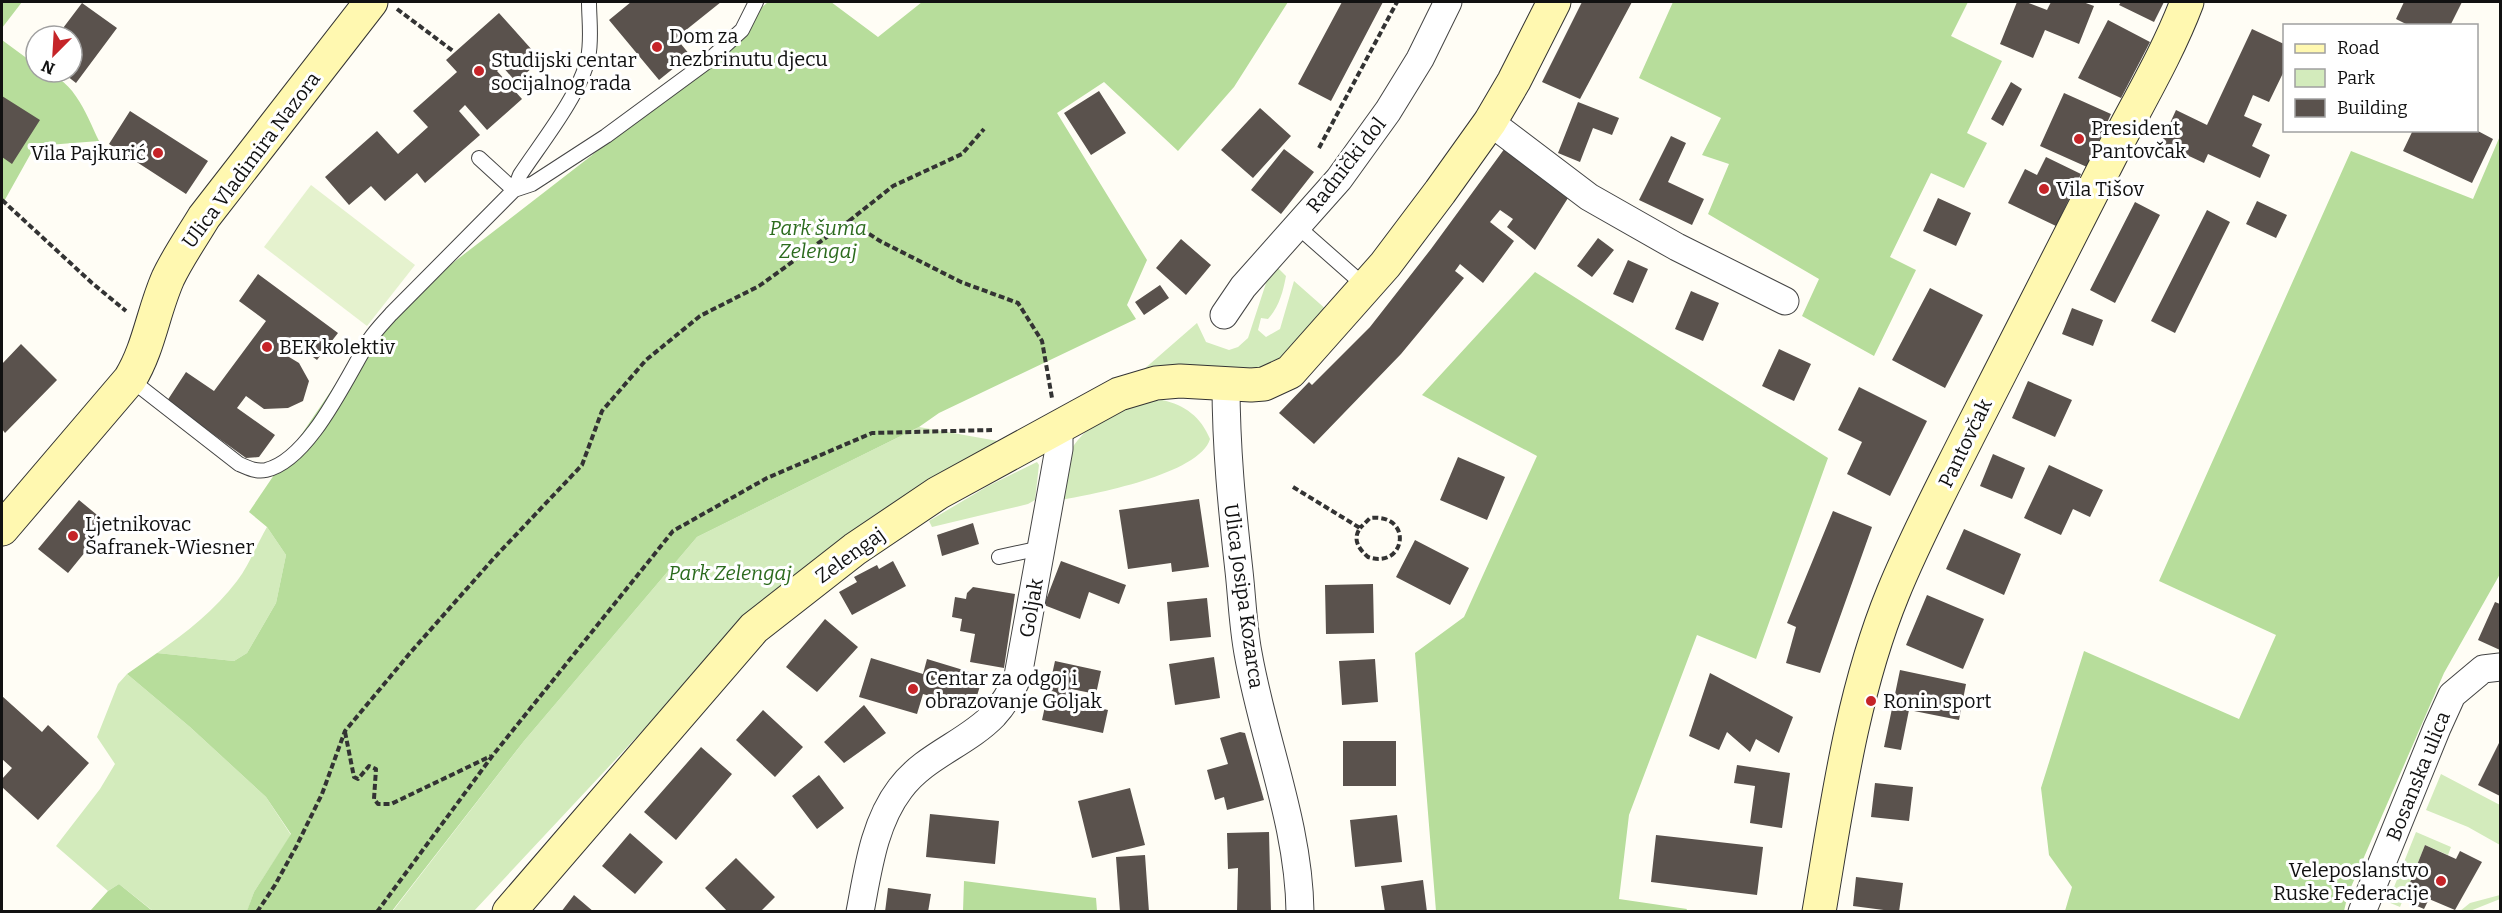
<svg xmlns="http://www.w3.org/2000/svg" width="2502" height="913" viewBox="0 0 2502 913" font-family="Bitter,serif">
  <rect width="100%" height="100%" fill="#fffdf5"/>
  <path fill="#d3ebbc" d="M1276 266 1286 276C1283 292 1279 307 1268 319L1261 318 1258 330 1266 337 1280 329 1294 281 1328 311 1282 360 1269 367 1251 371 1172 365 1143 370 1197 323 1206 342 1229 350 1238 347 1248 338 1269 274Z
    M1162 400C1185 405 1201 417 1210 439 1200 474 1092 495 1059 500 1063 484 1064 464 1071 450 1087 421 1130 403 1162 400Z
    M919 427 998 441 849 538 744 622 474 911 392 912 524 741 697 537Z
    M1037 462 1039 465 1035 500 1028 504 932 527 929 521 988 486Z
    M267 527 286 555 276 603 247 653 234 661 157 653C187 632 215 610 237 581 249 565 257 544 267 527Z
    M127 674 190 727 266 797 291 835 254 892 247 912 153 911 119 884 108 891 56 846 100 789 115 764 97 737 118 684Z
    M2441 774 2500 805V845L2468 827 2426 810Z
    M2416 832 2451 847 2448 855 2425 845 2400 907 2388 902Z
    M2500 895V899L2470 911H2460L2470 903Z"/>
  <path fill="#b7dd9b" d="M2 2H22L2 28Z
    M768 2H831L878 37 922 2H1288L1234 87 1178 151 1104 82 1057 113 1147 260 1127 305 1136 319 939 413 919 427 697 537 524 741 392 911H247L254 892 291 834 266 797 190 727 127 674 157 653 234 661 247 653 276 603 286 555 267 527 249 512 379 320 591 156Z
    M1673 2H1968L1951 36 2002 61 1967 133 1987 143 1964 188 1931 173 1890 257 1916 270 1874 356 1802 316 1819 279 1708 214 1729 164 1702 155 1721 118 1639 78Z
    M2 40 36 65V72C72 72 86 114 99 141L35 146 2 205Z
    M2500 136V574L2444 673 2348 894 2344 911H2065L2072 887 2049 855 2041 788 2084 651 2239 719 2276 635 2159 581 2351 151 2473 199Z
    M1535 272 1828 458 1756 659 1697 635 1629 815 1619 899 1687 909 1686 911H1436L1415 653 1464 617 1537 456 1422 395Z
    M964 881 1096 898 1097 911H963Z
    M119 884 150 909 153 911H90L108 891Z"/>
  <path fill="#e5f2ce" d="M311 185 415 265 367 326 264 247Z"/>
  <path fill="#5a524d" d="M631 2H721L676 38 690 55 659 80 609 20Z
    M1342 2H1383L1331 101 1298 84Z
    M1582 2H1632L1580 99 1542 82Z
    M2017 2H2026L2047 10 2051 2H2083L2094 6 2079 44 2045 30 2033 58 2000 44Z
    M2121 2H2164L2154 22 2119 5Z
    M2404 2H2462L2450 26H2410L2396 19Z
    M82 3 117 28 76 83 62 72H72V36H57Z
    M499 13 541 60 516 82 502 66 497 71 522 99 487 130 465 105 459 111 480 135 425 183 417 173 385 201 371 186 349 205 325 177 377 131 398 154 428 127 413 111 457 72 446 60Z
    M2108 20 2150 42 2121 98 2078 78Z
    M2252 29 2284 44V71L2269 102 2253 95 2244 116 2262 124 2252 146 2270 155 2260 178 2208 154 2204 163 2161 143 2176 110 2207 125Z
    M2011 82 2022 89 2003 126 1991 119Z
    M1099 91 1126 133 1091 155 1064 113Z
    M2064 93 2111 114 2087 167 2040 146Z
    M2 96 40 120 12 164 2 157Z
    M1578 102 1619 118 1612 135 1593 128 1580 162 1558 153Z
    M1260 108 1291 136 1253 178 1221 150Z
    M130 111 208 161 186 194 109 144Z
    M2413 130H2476L2493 139 2472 183 2403 151Z
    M1671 136 1686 143 1668 182 1704 199 1692 225 1639 200Z
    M1505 148 1568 198 1535 250 1507 227 1513 219 1500 210 1490 222 1514 241 1483 283 1460 264 1455 271 1464 278 1401 354 1314 444 1279 413 1309 382 1312 385 1370 327 1431 249Z
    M1284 149 1314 172 1281 214 1251 190Z
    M2046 157 2081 174 2056 226 2008 203 2025 169 2037 175Z
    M1938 198 1971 213 1956 246 1923 231Z
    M2257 201 2287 215 2276 238 2246 224Z
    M2135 202 2160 215 2115 303 2090 290Z
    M2207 210 2230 222 2175 333 2151 321Z
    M1598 238 1614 250 1592 277 1577 266Z
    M1181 239 1211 265 1186 295 1156 268Z
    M1628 260 1648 269 1633 303 1613 294Z
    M258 274 338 333 317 360 293 342 284 354 299 363 309 381 303 401 288 408 264 409 246 396 237 408 275 435 259 457 246 458 167 401 186 372 214 391 266 321 239 301Z
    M1160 285 1169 298 1144 315 1135 302Z
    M1930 288 1983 315 1945 388 1892 360Z
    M1691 291 1719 303 1703 341 1675 329Z
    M2072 308 2103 320 2093 346 2062 334Z
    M21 344 57 380 5 433 2 429V364Z
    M1779 349 1811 364 1794 401 1762 386Z
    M2028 381 2072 400 2055 437 2012 418Z
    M1859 387 1927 421 1890 496 1847 474 1862 442 1838 430Z
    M1993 454 2025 468 2012 499 1980 486Z
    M1458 457 1505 477 1487 520 1440 500Z
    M2049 465 2103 490 2090 517 2073 509 2061 535 2024 518Z
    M1199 499 1209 567 1172 572 1171 563 1128 569 1119 510Z
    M79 500 108 524 68 573 38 549Z
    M1833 511 1872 527 1820 673 1786 663 1796 627 1787 623Z
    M973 523 979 544 942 556 937 535Z
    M1964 529 2021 554 2004 595 1946 569Z
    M1415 540 1469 568 1450 605 1396 577Z
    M893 561 906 586 852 615 839 592 857 582 854 577 877 565 879 569Z
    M1061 561 1126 585 1119 604 1089 592 1080 619 1044 605Z
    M1373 584 1374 633 1326 634 1325 585Z
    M973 587 1015 594 1004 668 970 662 975 634 960 631 962 619 952 617 955 597 966 599 967 593Z
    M1927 595 1984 619 1963 669 1906 645Z
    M1207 598 1211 637 1170 641 1167 602Z
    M2495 602 2500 604V650L2478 640Z
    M825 619 858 647 817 692 786 667Z
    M1214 657 1220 698 1175 705 1169 664Z
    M871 658 923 674 927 659 983 676 973 709 923 694 917 714 859 697Z
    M1375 659 1378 702 1342 705 1339 661Z
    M1055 661 1101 671 1096 694 1071 689 1068 701 1108 710 1103 733 1042 720Z
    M1900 670 1966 684 1959 720 1909 710 1901 750 1884 747Z
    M1710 673 1793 717 1779 753 1756 739 1750 752 1727 732 1719 750 1689 736Z
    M2 696 42 732 48 725 89 763 38 820 2 787V779L12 768 2 759Z
    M864 705 886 733 844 763 824 742Z
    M763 710 803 747 775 777 736 740Z
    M1240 732 1245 733 1264 800 1227 810 1224 797 1215 800 1207 770 1228 764 1220 738Z
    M1343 741H1396V786H1343Z
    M2500 741V796L2478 785Z
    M701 747 732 774 676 840 644 812Z
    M1737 765 1790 773 1782 828 1750 823 1755 786 1734 783Z
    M819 775 844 808 817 829 792 796Z
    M1875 783 1913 787 1909 821 1871 817Z
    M1130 788 1145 845 1092 858 1078 801Z
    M930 814 999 821 995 864 926 857Z
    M1397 815 1402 862 1355 867 1350 820Z
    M1269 832 1271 912H1237L1238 868 1228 869 1227 833Z
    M630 833 663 862 635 894 602 866Z
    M1656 835 1763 847 1757 895 1651 882Z
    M2425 845 2456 859 2460 851 2482 862 2455 910 2429 899 2424 909 2403 900Z
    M1145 855 1149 912H1120L1116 857Z
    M736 858 775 897 760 912H728L705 888Z
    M1856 877 1903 883 1899 912 1853 906Z
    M1423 880 1427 912H1385L1381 886Z
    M888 888 931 894 928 912H885Z
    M574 895 594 912H561Z"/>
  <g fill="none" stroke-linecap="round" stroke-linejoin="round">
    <defs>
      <path id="lane" d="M479 158 514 190 520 175C541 143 580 95 588 58 592 40 589 19 589 2
        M1298 227 1366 287
        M130 379 239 464C248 468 256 472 266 470 310 460 347 376 370 339 376 330 384 322 391 314L514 190 532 184 606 136 708 61 742 30 756 2
        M999 557 1041 548"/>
      <path id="street" d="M1490 122 1589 197 1677 247 1785 301
        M1224 315 1243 287 1339 179 1388 111 1420 59 1448 2
        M1226 384C1226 448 1232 508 1239 571 1242 598 1243 626 1248 653 1263 739 1299 824 1300 912
        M860 912C868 870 874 823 900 789 924 756 966 744 994 715 1005 703 1012 690 1018 676L1059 449V426
        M2362 912 2437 728 2452 695 2483 669 2500 667"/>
      <path id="secondary" d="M2 529 130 379C149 348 153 312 168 278 178 257 192 237 204 217L371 2
        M509 912 754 628 855 549 938 493 1119 394 1156 383 1180 381 1251 385 1264 384 1290 372 1385 265 1440 192 1490 122 1514 81 1554 2
        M1819 912C1837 805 1852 693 1893 593 1915 539 1942 488 1968 436 2015 343 2063 251 2110 157 2136 106 2167 55 2187 2"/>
    </defs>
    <use href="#lane" stroke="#444" stroke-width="16"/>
    <use href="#street" stroke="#444" stroke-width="29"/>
    <use href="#secondary" stroke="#333" stroke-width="35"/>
    <path stroke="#333" stroke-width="4" stroke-dasharray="6 3" stroke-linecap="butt" d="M397 9 453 51
      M1319 148 1397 2
      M2 200 92 283 126 311
      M849 221 893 186 962 154 984 129
      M1293 487 1360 528C1352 540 1359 549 1368 557 1406 570 1414 513 1370 518L1360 528
      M345 732 354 777 358 779 369 766 376 769 374 799 378 804H391L491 756
      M257 912 275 885 296 847 322 794 345 731 410 653 494 558 582 465 602 411 646 360 700 316 759 286 849 221 880 241 961 282 1018 303 1042 341 1052 398
      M377 912 493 755 673 531 767 478 872 433 992 430"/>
    <use href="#lane" stroke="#fff" stroke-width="14"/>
    <use href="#street" stroke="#fff" stroke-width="27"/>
    <use href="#secondary" stroke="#fff8b0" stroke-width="33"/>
  </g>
  <g fill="#c52428" stroke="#fff" stroke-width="2">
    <circle cx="657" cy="47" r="6"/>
    <circle cx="479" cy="71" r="6"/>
    <circle cx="2079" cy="139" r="6"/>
    <circle cx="158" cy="153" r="6"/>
    <circle cx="2044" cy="189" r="6"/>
    <circle cx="267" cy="347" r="6"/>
    <circle cx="73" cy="536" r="6"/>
    <circle cx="913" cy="689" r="6"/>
    <circle cx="1871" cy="701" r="6"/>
    <circle cx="2441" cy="881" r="6"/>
  </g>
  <g text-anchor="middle" stroke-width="6" stroke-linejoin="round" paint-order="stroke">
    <g font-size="20" fill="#111" stroke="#fff" text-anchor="start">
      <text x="669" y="43">Dom za<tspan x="669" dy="23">nezbrinutu djecu</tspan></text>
      <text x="491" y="67">Studijski centar<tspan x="491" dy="23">socijalnog rada</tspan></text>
      <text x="2091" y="135">President<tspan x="2091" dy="23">Pantovčak</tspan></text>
      <text x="146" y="160" text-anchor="end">Vila Pajkurić</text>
      <text x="2056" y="196">Vila Tišov</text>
      <text x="279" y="354">BEK kolektiv</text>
      <text x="85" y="531">Ljetnikovac<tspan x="85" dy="23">Šafranek-Wiesner</tspan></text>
      <text x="925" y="685">Centar za odgoj i<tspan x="925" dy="23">obrazovanje Goljak</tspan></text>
      <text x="1883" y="708">Ronin sport</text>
      <text x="2429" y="877" text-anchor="end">Veleposlanstvo<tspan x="2429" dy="23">Ruske Federacije</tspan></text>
    </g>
    <g font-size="20" fill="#111" stroke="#fff">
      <text transform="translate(251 160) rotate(-53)" y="7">Ulica Vladimira Nazora</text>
      <text transform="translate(1346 165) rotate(-52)" y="7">Radnički dol</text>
      <text transform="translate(1965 443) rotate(-64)" y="7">Pantovčak</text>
      <text transform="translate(850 555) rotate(-36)" y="7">Zelengaj</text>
      <text transform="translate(1244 596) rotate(82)" y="7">Ulica Josipa Kozarca</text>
      <text transform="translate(1031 608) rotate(-80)" y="7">Goljak</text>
      <text transform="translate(2418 776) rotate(-68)" y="7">Bosanska ulica</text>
    </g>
    <g font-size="20" font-style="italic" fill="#2c6b1e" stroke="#fff">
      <text x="818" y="235">Park šuma<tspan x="818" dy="23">Zelengaj</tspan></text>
      <text x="730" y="580">Park Zelengaj</text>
    </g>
  </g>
  <rect width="2502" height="913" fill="none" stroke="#111111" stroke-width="6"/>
  <rect x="2283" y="24" width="195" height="108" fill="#ffffff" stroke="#a0a0a0" stroke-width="1.5"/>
  <rect x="2295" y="44" width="30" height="9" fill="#fff8b0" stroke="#a0a0a0" stroke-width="1.5"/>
  <text x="2337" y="54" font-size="18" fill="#111111">Road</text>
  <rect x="2295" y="69" width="30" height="18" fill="#d3ebbc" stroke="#a0a0a0" stroke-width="1.5"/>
  <text x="2337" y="84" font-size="18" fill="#111111">Park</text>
  <rect x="2295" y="99" width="30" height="18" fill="#5a524d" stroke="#a0a0a0" stroke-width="1.5"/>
  <text x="2337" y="114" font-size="18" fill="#111111">Building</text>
  <g transform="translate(54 54) rotate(204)"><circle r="28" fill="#ffffff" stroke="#a0a0a0" stroke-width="1.5"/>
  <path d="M0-4.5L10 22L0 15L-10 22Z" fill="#c52428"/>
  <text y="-9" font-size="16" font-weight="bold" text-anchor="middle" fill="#111111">N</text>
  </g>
</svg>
